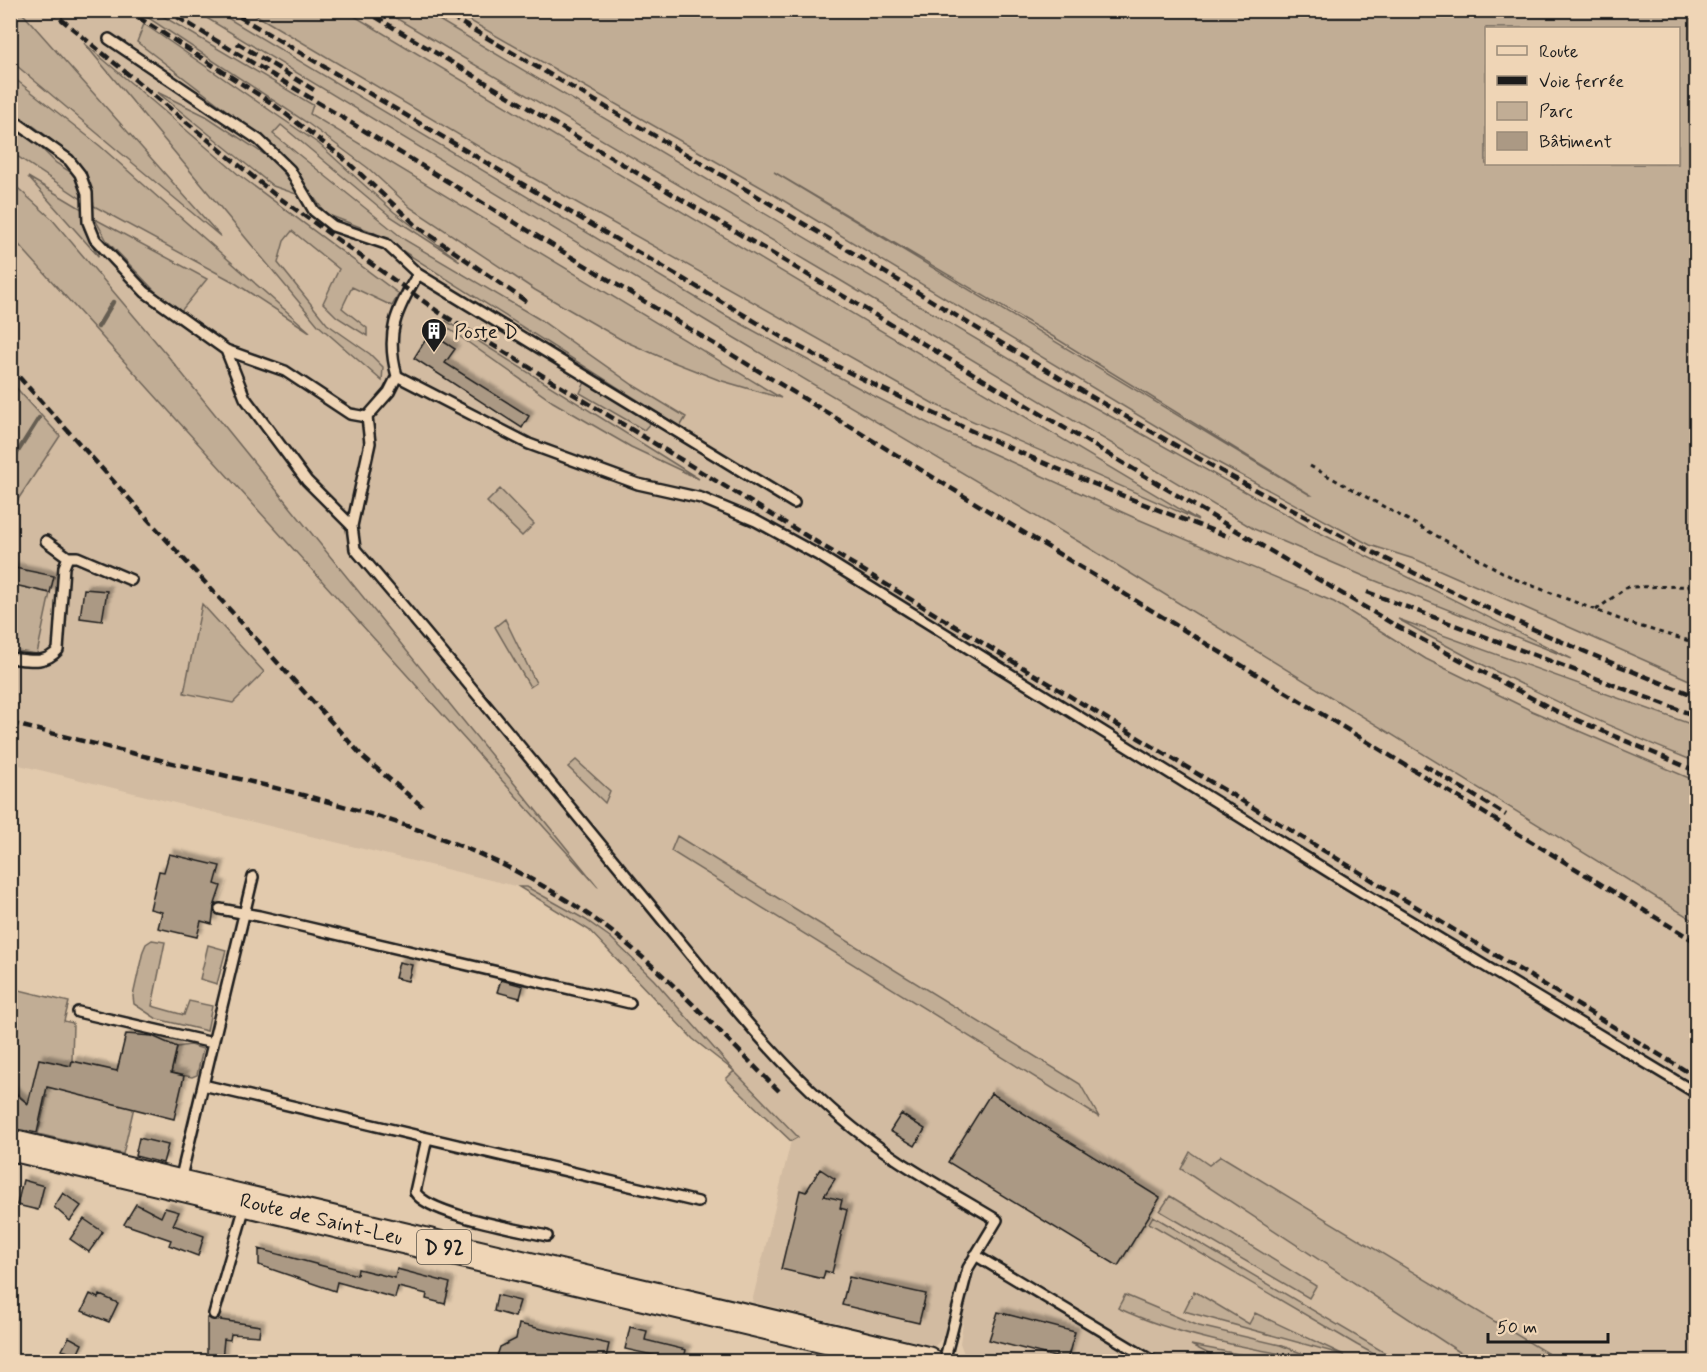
<svg xmlns="http://www.w3.org/2000/svg" width="1707" height="1372" viewBox="0 0 1707 1372" font-family="Mynerve,sans-serif">
  <defs>
    <filter id="shadow"><feDropShadow dx="4.5" dy="-4.5" stdDeviation="1.5" flood-color="#0004"/></filter>
  </defs>
  <rect width="100%" height="100%" fill="#e2caad"/>
  <filter id="ink" filterUnits="userSpaceOnUse"><feTurbulence type="fractalNoise" baseFrequency=".0167" numOctaves="2"/><feDisplacementMap in="SourceGraphic" scale="12" xChannelSelector="R" yChannelSelector="G"/><feConvolveMatrix kernelMatrix="1 2 1 2 8 2 1 2 1" color-interpolation-filters="sRGB"/></filter>
  <g filter="url(#ink)">
    <path fill="#d2bba1" d="M11 11H491L653 99 1057 339 1417 560 1696 683V1361H997L964 1354 960 1343 963 1322 948 1318 943 1337 935 1346 752 1302 791 1141 726 1079 733 1071 693 1039 589 930 519 887 11 763Z"/>
    <path fill="#c1ad95" stroke="#6e6458" stroke-width="1.5" fill-rule="evenodd" d="M11 10 19 11 25 16 221 237 11 61Z
      M138 11H154L313 105 310 114 781 398 719 380 668 360 622 340 535 290 411 208 368 168 306 122Z
      M195 11H216L725 315 872 395 943 431 1133 517 1334 602 1426 659 1532 711 1696 781V922L1086 546 728 334Z
      M249 11H346L1198 520 934 404 517 169Z
      M384 11H424L1033 373 1312 529 1572 659 1366 577 1254 529 843 282Z
      M453 11H1696V683L1417 560 1370 545 1204 455 766 190ZM1486 28H1678V164H1486ZM774 172 1057 339 1311 495H1310Z
      M144 24 319 144 394 212 460 261 390 216 281 125 273 134 405 240 539 319 633 385 686 417 680 427 373 232 326 214 281 152 137 42Z
      M84 43 239 175 399 294 392 306 352 287 342 308 367 328V336L337 317 323 303 339 269 292 231 284 241 278 263 327 324 370 354 383 367 382 381 318 325Z
      M10 75 100 146 310 332 232 281 94 206C88 159 46 136 11 110Z
      M157 92 206 116 273 160 302 196 273 186Z
      M10 127 36 143 56 163 72 173 78 181 83 200 11 152Z
      M28 177 82 209 84 229 99 257Z
      M10 181 51 218 167 355 598 887 11 236Z
      M95 219 207 279 181 311 171 308 107 241Z
      M446 321 699 479 631 447 553 402 442 324Z
      M10 381 60 436 11 510H10Z
      M585 382 652 421 644 430 580 393Z
      M500 489 534 524 522 536 487 502Z
      M11 584 50 593 37 654 11 650Z
      M202 604 264 672 233 703 184 693Z
      M505 619 536 683 530 687 495 627Z
      M1398 619 1696 726V762C1593 721 1494 673 1398 619Z
      M576 760 610 791 605 803 568 767Z
      M677 836 1080 1084 1099 1117 671 851Z
      M519 887H527L586 920 610 937 654 980 734 1071 798 1137 791 1141 726 1079 734 1071 693 1039 589 930Z
      M152 940 165 942 152 1006 184 1015 189 1001 212 1006 207 1031 157 1019 134 1004 133 996 143 951 146 944Z
      M208 945 226 950 217 984 200 979Z
      M11 988 69 1002 64 1021 73 1023 72 1061 65 1091 134 1107 123 1154 38 1134 47 1095 41 1115 11 1088Z
      M190 1045 203 1049 197 1075 192 1077 171 1073 177 1047Z
      M1190 1152 1209 1165 1221 1156 1560 1361H1476L1467 1357 1181 1169Z
      M1170 1196 1316 1286 1309 1298 1160 1211Z
      M1153 1216 1399 1361H1387L1357 1345 1149 1223Z
      M1194 1291 1249 1324 1255 1313 1344 1355 1184 1311Z
      M1125 1295 1199 1326 1280 1345 1322 1361C1253 1349 1182 1338 1118 1308Z
      M1191 1345 1275 1361H1223Z"/>
    <g fill="none" stroke-linecap="round" stroke-linejoin="round">
      <path stroke="#655d51" stroke-width="4.5" d="M98 327 113 302
        M10 464 39 418"/>
    </g>
    <path fill="#ab9984" stroke="#1c1c1c" stroke-width="1.5" filter="url(#shadow)" d="M430 333 455 349 445 363 529 416 522 428 414 358Z
      M10 567 54 576 50 593 10 584Z
      M84 589 107 591 102 621 80 618Z
      M169 854 220 866 215 884 221 886 214 907 212 924 201 921 197 937 158 928 162 912 150 909 159 871 164 872Z
      M399 962 412 965 408 981 395 978Z
      M501 980 523 986 520 998 497 992Z
      M126 1034 152 1036 177 1047 171 1073 184 1076 174 1119 47 1087 37 1133 10 1128V1089L28 1104 39 1059 71 1066 72 1061 117 1071Z
      M991 1093 1160 1198 1118 1266 948 1162Z
      M901 1114 925 1129 915 1146 890 1131Z
      M139 1138 168 1145 163 1163 135 1156Z
      M820 1169 835 1179 824 1196 842 1200 840 1208 847 1210 832 1273 825 1271 823 1279 781 1269 800 1190 806 1192Z
      M23 1180 44 1186 38 1210 17 1205Z
      M63 1193 81 1206 70 1221 54 1207Z
      M136 1204 161 1217 165 1208 179 1212 173 1225 204 1236 198 1256 169 1245 171 1240 124 1224Z
      M84 1219 103 1232 89 1252 70 1239Z
      M259 1249 357 1275 358 1269 395 1278 397 1269 450 1283 445 1304 426 1299 427 1294 398 1287 395 1298 337 1282 335 1291 259 1265Z
      M849 1277 926 1294 919 1323 842 1305Z
      M90 1294 98 1298 100 1295 118 1303 109 1322 82 1311Z
      M497 1295 520 1301 515 1317 494 1311Z
      M998 1312 1075 1332 1067 1360 989 1340Z
      M207 1318 260 1326 259 1336 231 1334 230 1340 224 1339 222 1360 207 1359Z
      M519 1324 609 1344 605 1362H572L547 1356 546 1362H495L500 1347 516 1339Z
      M630 1327 647 1331 645 1340 686 1350 683 1362H656L657 1356 625 1349Z
      M69 1337 82 1344 77 1355 62 1350Z"/>
    <g fill="none" stroke-linecap="round" stroke-linejoin="round">
      <defs>
        <path id="service" d="M109 39 259 140 290 170 314 211 333 226 386 244 418 274
          M10 118 69 160 80 174 87 193 88 222 95 239 145 292 226 350 245 398 307 481 352 526
          M226 350 285 371 350 414 367 417
          M397 376 529 444 638 484 701 498 756 521 820 556 1342 880 1696 1093
          M794 503 418 274C396 311 385 333 397 376L389 392 367 417 370 443 352 526 355 549C450 661 544 775 637 889 702 967 763 1050 840 1117 887 1158 944 1188 997 1220L968 1268 944 1362
          M46 541 68 557
          M10 658C28 660 45 665 58 650L64 567 68 557H77L131 580
          M220 909 259 916 630 1003
          M78 1012 213 1043
          M203 1085 698 1202
          M427 1138 415 1192C429 1215 518 1229 547 1236
          M180 1181 253 877
          M975 1255 1154 1362
          M214 1314 243 1213"/>
        <g id="primary">
          <path id="s1" d="M10 1145 927 1362"/>
        </g>
      </defs>
      <use href="#service" stroke="#1c1c1c" stroke-width="14"/>
      <use href="#primary" stroke="#1c1c1c" stroke-width="34"/>
      <path stroke="#1c1c1c" stroke-width="3" stroke-dasharray="4.5 4.5" stroke-linecap="butt" d="M1310 466 1515 579 1632 624 1696 643
        M1596 610 1627 587 1696 586"/>
      <use href="#service" stroke="#efd5b6" stroke-width="9"/>
      <use href="#primary" stroke="#efd5b6" stroke-width="30"/>
      <path stroke="#1c1c1c" stroke-width="4.5" stroke-dasharray="9 4.5" stroke-linecap="butt" d="M50 10 274 194 440 313 1696 1077
        M127 10 270 102 342 157 417 226 527 302
        M166 10 1696 942
        M228 10 790 342C933 417 1078 481 1230 537
        M364 10 1393 624 1558 712 1696 771
        M439 10C582 93 726 177 868 262 1135 425 1402 586 1696 696
        M237 43 314 90
        M10 367 364 758 423 807
        M1367 592 1696 716
        M10 723C83 741 155 759 227 776 351 806 479 839 586 913 654 959 720 1033 779 1091
        M1424 765 1506 815"/>
    </g>
  </g>
  <defs>
    <symbol id="building-pin" viewBox="-11 -11 22 30"><path d="M0 17L-7.5 6A9.5 9.5 0 1 1 7.5 6Z" fill="#1c1c1c" stroke="#efd5b6"/><path d="M-4-6H4V6H1V3H-1V6H-4ZM-2.5-4.3h1.7v1.8h-1.7ZM.8-4.3h1.7v1.8H.8ZM-2.5-1h1.7V.8h-1.7ZM.8-1h1.7V.8H.8Z" fill="#fff"/></symbol>
  </defs>
  <g fill-rule="evenodd">
    <use href="#building-pin" x="419" y="316" width="30" height="40"/>
  </g>
  <g text-anchor="middle" stroke-width="5" stroke-linejoin="round" paint-order="stroke">
    <rect fill="#efd5b6" stroke="#5b544a" stroke-width="1.5" x="417" y="1230" width="54" height="34" rx="4.5"/>
    <g font-size="20" font-weight="bold" fill="#1c1c1c">
      <text x="444" y="1254">D 92</text>
    </g>
    <g font-size="21" fill="#1c1c1c" stroke="#efd5b6" text-anchor="start">
      <text x="454" y="338">Poste D</text>
    </g>
    <g font-size="21" fill="#1c1c1c" stroke="#efd5b6">
      <text dy="7" stroke="none"><textPath href="#s1" startOffset="320">Route de Saint-Leu</textPath></text>
    </g>
  </g>
  <rect width="1707" height="1372" fill="none" stroke="#efd5b6" stroke-width="36"/>
  <rect x="18" y="18" width="1671" height="1336" fill="none" stroke="#1c1c1c" stroke-width="2" filter="url(#ink)"/>
  <rect x="1485" y="27" width="195" height="138" fill="#efd5b6" stroke="#9b8b78" stroke-width="1.5"/>
  <rect x="1497" y="46" width="30" height="9" fill="#efd5b6" stroke="#9b8b78" stroke-width="1.5"/>
  <text x="1539" y="57" font-size="18" fill="#1c1c1c">Route</text>
  <rect x="1497" y="76" width="30" height="9" fill="#1c1c1c" stroke="#9b8b78" stroke-width="1.5"/>
  <text x="1539" y="87" font-size="18" fill="#1c1c1c">Voie ferrée</text>
  <rect x="1497" y="102" width="30" height="18" fill="#c1ad95" stroke="#9b8b78" stroke-width="1.5"/>
  <text x="1539" y="117" font-size="18" fill="#1c1c1c">Parc</text>
  <rect x="1497" y="132" width="30" height="18" fill="#ab9984" stroke="#9b8b78" stroke-width="1.5"/>
  <text x="1539" y="147" font-size="18" fill="#1c1c1c">Bâtiment</text>
  <path d="M1488 1333v9h120v-9" fill="none" stroke="#1c1c1c" stroke-width="3"/>
  <text x="1497" y="1333" font-size="18" fill="#1c1c1c" stroke="#efd5b6" stroke-width="4.5" paint-order="stroke">50 m</text>
</svg>
